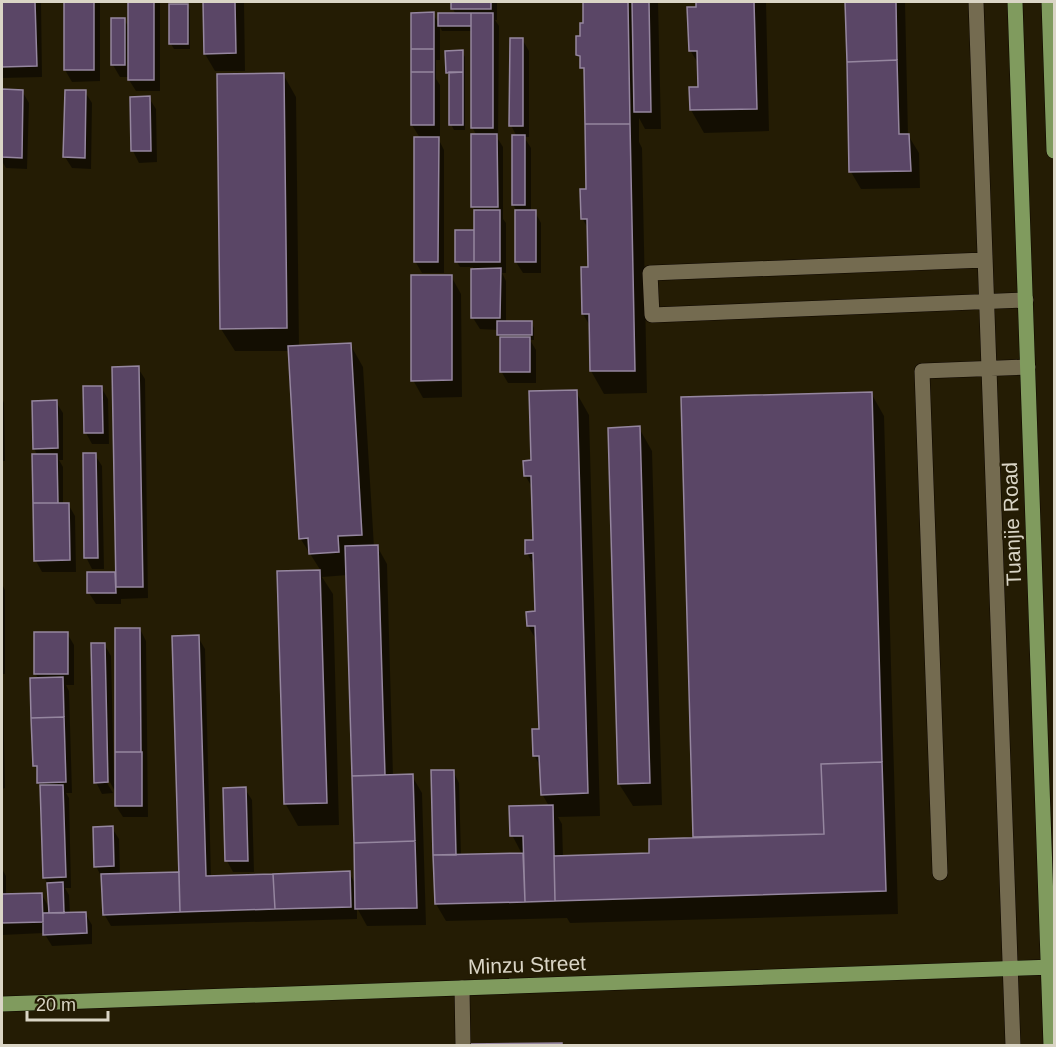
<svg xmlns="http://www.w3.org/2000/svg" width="1056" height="1047" viewBox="0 0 1056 1047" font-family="Arial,sans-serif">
  <rect width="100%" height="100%" fill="#241c04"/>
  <path fill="#0007" d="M2 2H41L42 77 2 78Z
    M65 2H100V81L72 82 65 70Z
    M129 2H160V91H136L129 80V77H120L113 65V20L124 19 129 28Z
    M204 2H244L245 71H215L205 54Z
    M452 2H497V20H495L499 26 498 139 503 147V219L506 223V273H502L506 281V322H531L534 328V340H530L536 350V383H508L501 371V340L498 335V330L480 329 473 318V267H460L457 262 475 236V211L473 206 477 136 472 127V31H442L440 27V60H436V79L440 85V137L437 136 444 150V273H422L415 261 420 138 412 125 433 14 439 24 456 14 452 8Z
    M584 2H658L661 129H645L639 118V142L642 148 647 393 604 394 591 371 590 326 583 314 589 268V230L582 218 588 190 586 74 578 55 585 24Z
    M697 2H766L769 131 704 133 691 110 699 88V65L690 50 698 8Z
    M847 2H905L908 135 919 153 920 188 861 189 851 172Z
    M187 5 190 10V49H174L171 44Z
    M522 39 529 51V137H524L531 148V212H535L541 223V273H523L516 262V210L513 204 517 137 511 125Z
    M462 52 465 57V130H454L451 124V78L447 72Z
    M283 74 296 97 299 347 350 344 363 367 374 547 377 546 387 564 393 776H412L422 793 426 925 367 926 357 908V919L111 926 104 914 102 878 96 866 112 828 119 839 120 875 180 873 198 637 205 649 211 877 349 873 356 885 348 575 322 577 333 594 339 825 298 826 285 803 279 572 321 571 300 538 290 351H235L221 329Z
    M2 91H22L29 103 27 169 6 168 2 161Z
    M85 92 92 103 91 169 72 168 65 157Z
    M132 98H149L156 109 157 162 139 163 133 151Z
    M451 276 461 294 462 397 423 398 413 380Z
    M138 368 145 379 148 598 121 599V604H96L89 593V574L117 573Z
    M101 387 108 399 109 444H92L86 433Z
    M576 392 589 415 600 816 558 817 562 824 563 857 651 855 695 839 682 399 871 393 884 416 898 914 570 923 567 918 446 921 436 904 453 771 459 783 461 856 522 854 512 835 549 806 542 794 541 768 534 755 540 730 537 641 528 626 537 613 535 568 527 553 535 541 533 489 525 475Z
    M2 398 4 403 5 461H2Z
    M56 402 63 413V460H59L63 467V504H68L75 516 76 572H42L36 561 38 456 34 449Z
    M639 428 652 451 662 805 633 806 619 784Z
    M95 455 102 466 104 569H92L86 557Z
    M2 584 5 590V674H2Z
    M140 629 146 641 148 817H123L116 806V793L106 775 103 776 113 793 102 794 96 782 104 644 111 656 114 784H116Z
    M67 633 74 645V685H66L69 691 72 793H66L69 798 71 888H65L69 895 70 914 85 913 92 925V944L52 946 44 933 2 935V869L6 876V896L42 895 50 909 49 886 44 877 42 788 38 782V772L34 765 39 680 35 673Z
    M2 693 3 694 5 788 2 789Z
    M245 789 252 800 254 872H233L227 861Z"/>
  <path fill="#5a4666" stroke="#95869f" stroke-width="1.5" d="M2 2H35L37 66 2 67Z
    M64 2H94V70H64Z
    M128 2H154V80H128Z
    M203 2H235L236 53 204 54Z
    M451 2H491V9H451Z
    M583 2H628L630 124H585L584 68H580V56L576 55V36H580V23H583Z
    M632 2H649L651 112H634Z
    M696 2H754L757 109 690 110 689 87H698L697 51H689L687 7H696Z
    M845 2H896L897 60 847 62Z
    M169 4H188V44H169Z
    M434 12V49H411V13Z
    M438 13H471V26H438Z
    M471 13H493V128H471Z
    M111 18H125V65H111Z
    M510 38H523V126H509Z
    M411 49H434V72H411Z
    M463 50V72L446 73 445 51Z
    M897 60 899 134H909L911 171 849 172 847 62Z
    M411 72H434V125H411Z
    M449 72H463V125H449Z
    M284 73 287 328 220 329 217 74Z
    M2 89 23 90 22 158 2 157Z
    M65 90H86L85 158 63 157Z
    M150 96 151 151H131L130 97Z
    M585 124H630L635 371H590L589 314H582L581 267H588L587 219H581L580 189H586Z
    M471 134H497L498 207H471Z
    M512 135H525V205H512Z
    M414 137H439L438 262H414Z
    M474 210H500V262H474Z
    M515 210H536V262H515Z
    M455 230H474V262H455Z
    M501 268 500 318H471V269Z
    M411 275H452V380L411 381Z
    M497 321H532V335H497Z
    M500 337H530V372H500Z
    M351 343 362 535 338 536 339 552 309 554 308 538 299 539 288 346Z
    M139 366 143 587H116L112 367Z
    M83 386H102L103 433H84Z
    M577 390 588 793 541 795 539 756H533L532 729H539L535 626H527L526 612 535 611 533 553 525 554V540H533L531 476H524L523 461 531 460 529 391Z
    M872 392 882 762 821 764 824 834 693 837 681 397Z
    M57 400 58 448 33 449 32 401Z
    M640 426 650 783 618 784 608 428Z
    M83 453H96L98 558H84Z
    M32 454H57L58 503H33Z
    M33 503H69L70 560 34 561Z
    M378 545 385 775 352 776 345 546Z
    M320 570 327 803 284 804 277 571Z
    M87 572H115L116 593H87Z
    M115 628H140L141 752H115Z
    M34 632H68V674H34Z
    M199 635 206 876 273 874 275 909 180 912 172 636Z
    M91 643H105L108 782 94 783Z
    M63 677 64 717 31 718 30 678Z
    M64 717 66 782 37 783V766H33L31 718Z
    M115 752H142V806H115Z
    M882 762 886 891 555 901 554 856 649 853V839L824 834 821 764Z
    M431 770H454L456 855H433Z
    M413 774 415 841 354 843 352 776Z
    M40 785H63L66 877 43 878Z
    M246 787 248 861H225L223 788Z
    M553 805 555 901 525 902 523 836H510L509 806Z
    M113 826 114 866 94 867 93 827Z
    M415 841 417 908 355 909 354 843Z
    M523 853 525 902 435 904 433 855Z
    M350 871 351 907 275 909 273 874Z
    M179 872 180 912 103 915 101 874Z
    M63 882 64 913H49L47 883Z
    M42 893 43 922 2 923V894Z
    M86 912 87 933 43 935V913Z
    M562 1043V1046H469V1044Z"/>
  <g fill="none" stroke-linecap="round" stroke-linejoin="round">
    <defs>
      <path id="minor" d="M976 2 1013 1046
        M985 260 650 273 652 315 1026 300
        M940 873 922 371 1028 367
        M462 988 463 1046"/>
      <path id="major" d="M1015 2 1051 1046
        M1049 2 1054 151
        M2 1004 1054 967"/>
    </defs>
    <use href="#minor" stroke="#0d0600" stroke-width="16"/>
    <use href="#major" stroke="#0d0600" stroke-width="16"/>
    <use href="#minor" stroke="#746b50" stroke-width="15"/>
    <use href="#major" stroke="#809b5e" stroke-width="15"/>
  </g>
  <g text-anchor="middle" stroke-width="4.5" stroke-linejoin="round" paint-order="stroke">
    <g font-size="21" fill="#dad5c6" stroke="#241c04">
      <text transform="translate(1012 524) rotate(-92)" y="7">Tuanjie Road</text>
      <text transform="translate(527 965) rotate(-2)" y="7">Minzu Street</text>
    </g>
  </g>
  <rect width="1056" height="1047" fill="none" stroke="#dad5c6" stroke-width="6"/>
  <path d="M27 1011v9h81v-9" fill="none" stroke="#dad5c6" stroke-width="3"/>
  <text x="36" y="1011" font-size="18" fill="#dad5c6" stroke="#241c04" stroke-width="4.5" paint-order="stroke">20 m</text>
</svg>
